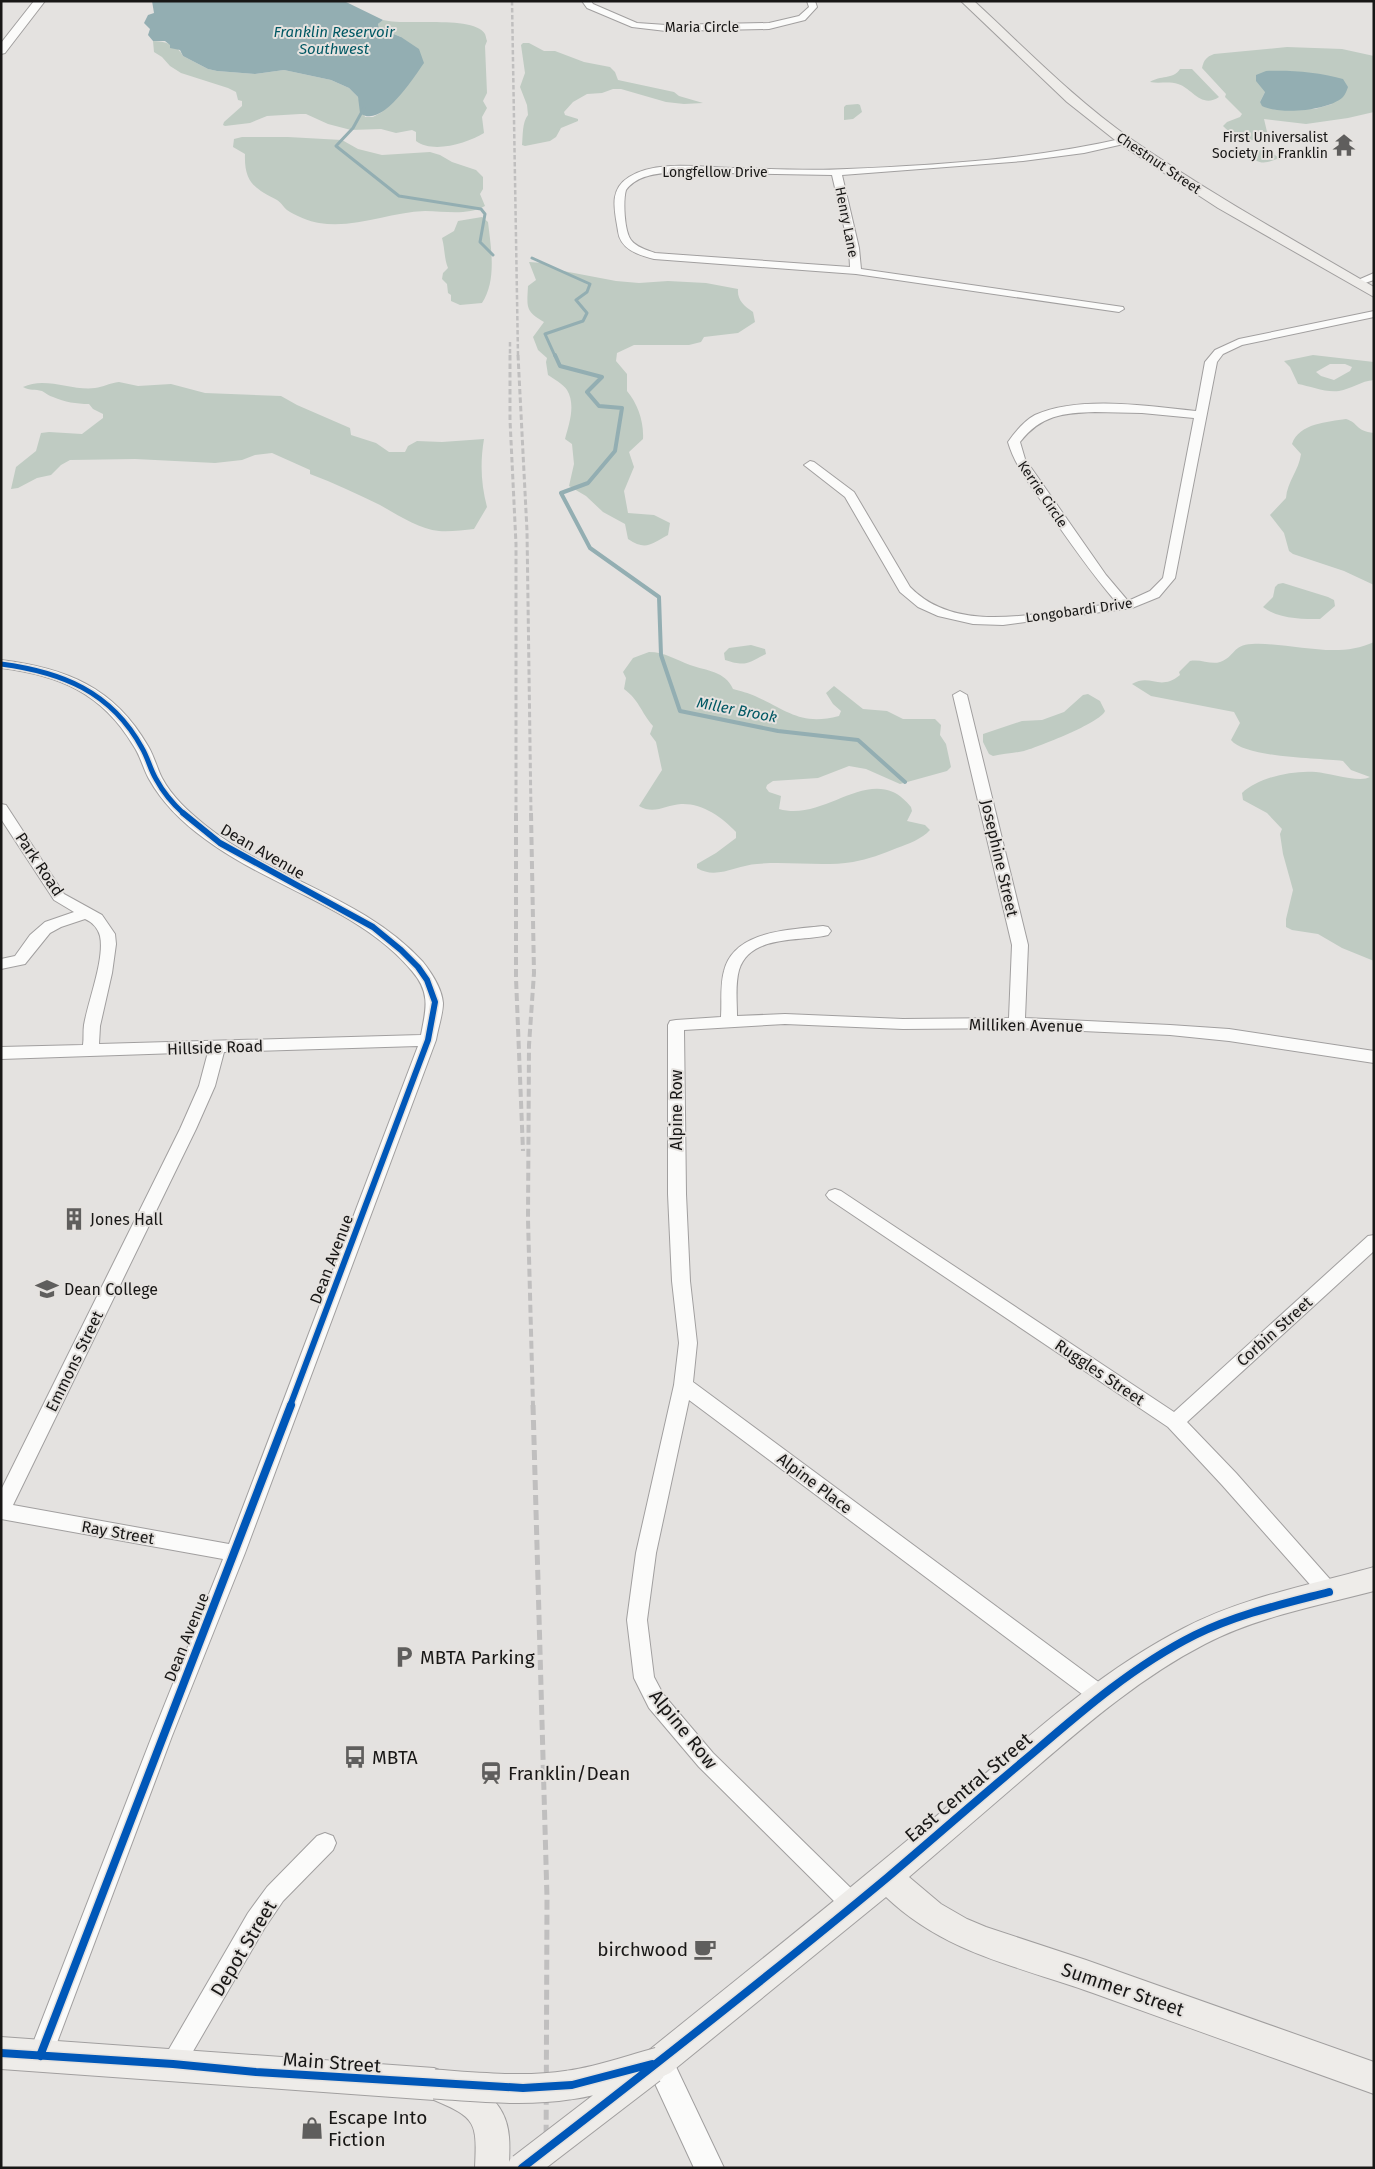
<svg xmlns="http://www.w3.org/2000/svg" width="1375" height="2169" viewBox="0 0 1375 2169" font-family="'Fira Sans',sans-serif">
  <rect width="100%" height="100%" fill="#e4e2e0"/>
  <path fill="#bfcbc2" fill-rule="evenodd" d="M383 20C404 26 474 15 485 34 486 36 486 39 487 41L485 46 487 93 483 101 487 108 482 117 484 133C468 143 433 154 416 141V132L412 130 396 133 381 129 351 130 328 124 306 114H300L267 116 250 123 225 126 223 125 224 122 242 106V101L238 100 236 92 228 88 181 73 170 66 162 57 154 52 153 41C164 41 178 45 183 56L208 69 217 71 255 74 284 70 331 80 349 88 358 97 365 117H373L382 112 401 37 379 28 378 24Z
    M523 43H529L544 51H555L584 62 610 67 615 72 618 80 674 92 679 96 703 103 684 104 666 102 621 89H613L602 93 587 94 573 102 564 112 565 115 578 119V121L561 128 556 137 550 141 525 146 522 145C523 136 522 122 528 115L527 105 520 87 525 73 521 45Z
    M1287 47 1342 49 1374 56V112L1348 118 1306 124 1264 119 1268 136C1255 146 1233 137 1223 126L1227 122 1240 117 1242 114 1225 97 1226 94 1202 68C1204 60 1206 57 1214 54ZM1266 71H1291L1332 104 1315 109 1275 110 1260 102 1265 92Z
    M1180 69H1192L1219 97C1201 109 1192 88 1178 84 1169 81 1159 84 1150 82 1160 75 1173 80 1180 69Z
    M858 104 860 105 862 112 853 119 844 120V107L846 105Z
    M242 137H288L342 140 358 149 382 155 430 152 440 155 452 162 476 170 483 177V189L480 194 485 206C466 216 445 211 425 211 390 212 355 229 319 223 310 222 294 215 287 210 283 207 282 203 277 200 254 188 244 182 245 154L233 147 234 139Z
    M1262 150 1272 153 1279 158C1263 165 1260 164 1245 154Z
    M482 217 488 222C491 248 497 280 482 303L460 305 451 301V295L448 293 447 284 442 279 443 273 448 268C444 258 445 249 442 238L454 231 458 221Z
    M529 262 543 263 558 270 616 281 639 283 668 281 706 283 738 289C737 300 744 306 753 312L755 322 738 333 704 337 701 342 689 345H634L617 353 616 361 627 374V391C638 404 644 422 643 439L629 452 634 467 624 491 628 513 654 515 670 523 668 535C651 544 646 551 628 539L625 524 603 512 586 496 569 486 574 464 572 444 565 439C569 424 576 405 567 390 563 384 554 379 548 375L546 362 547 358 538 350 533 337 544 322C525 311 527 307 528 286L536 280Z
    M1313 355 1374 362V380C1361 381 1351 389 1339 391 1326 393 1310 386 1298 384L1290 367 1284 361ZM1330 364H1345L1352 367 1350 371 1334 380 1321 376 1316 372Z
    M119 382 138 386 171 384 205 393 281 396 297 405 350 428 351 435 376 443 389 452H405L408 446 417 441 442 442 484 439C480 463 481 484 487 507L474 529C463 530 450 532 439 531 419 529 398 515 380 505 357 494 334 483 310 474V470L272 453 255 455 242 460 215 463 135 459 70 460 61 465 51 475 37 478 18 488 11 489 16 467 36 451 41 433 49 432 82 434 103 418V414L93 409 89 404C76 404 65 402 53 397 49 396 46 393 42 391 35 389 30 391 23 387 45 376 72 391 95 388 103 387 110 383 119 382Z
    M1346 419C1359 423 1355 431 1374 433V585L1344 571 1293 554 1289 551 1284 533 1270 515 1286 498C1287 482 1299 470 1301 454L1292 444C1299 423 1328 422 1346 419Z
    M1283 583 1328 597 1334 600 1335 606 1320 619C1302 619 1278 619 1263 607L1273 597 1275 587 1278 584Z
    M1374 642V961L1342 948 1318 934 1292 930 1286 927V919L1293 890 1283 854 1280 834 1282 829 1267 813 1243 800 1242 793C1259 777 1293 770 1316 772 1329 773 1360 783 1370 777L1351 770 1343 761C1319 758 1245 758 1231 740L1240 723 1234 712 1151 696 1132 684C1151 673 1159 692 1180 675L1179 672 1190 661C1201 659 1211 665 1220 662 1235 657 1232 645 1252 644 1292 642 1336 660 1374 642Z
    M751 645 765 649 766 654C748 663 746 667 725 660L724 653 729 648Z
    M649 652C665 652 676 660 690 665 707 671 725 671 733 689 740 691 749 693 755 696 788 711 801 726 839 716L841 711 833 704 826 693 834 686 863 709 887 711 903 719H935L941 725 940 735 946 744 951 767 947 771 900 784 866 769 849 766 818 778 773 781 767 785 766 788 769 792 781 796 779 809C820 821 857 777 893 792 900 795 906 801 911 807L912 811 907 821 925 825 930 830C922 839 908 844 897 848 883 854 868 859 853 862 821 867 789 861 757 864 737 865 716 880 697 868V864L716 853 736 838V832C722 817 702 803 681 804 666 805 654 815 639 806L662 770 656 742 650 734 653 726C640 711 640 701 624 689L626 678 623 672 633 658Z
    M1088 694 1100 701 1105 711C1100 723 1038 747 1024 751 1014 753 1003 754 993 756L989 754 983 742V734L1022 721 1042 720 1064 712 1083 695Z"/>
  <path fill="#93aeb2" d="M152 1H344L383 20 378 24 379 28 401 37 419 49 424 63C414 77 381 130 360 113L358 97 349 88 331 80 284 70 255 74 217 71 208 69 183 56 180 50 170 48V45L165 41H153L148 35 150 29 144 23 148 15 154 13Z
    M1266 71C1291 70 1318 72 1343 79L1348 87C1347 90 1345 95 1343 97 1328 111 1280 115 1262 106L1260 102 1265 92 1256 81V75Z"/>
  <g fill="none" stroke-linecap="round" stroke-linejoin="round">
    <path stroke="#93aeb2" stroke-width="3" d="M364 108 353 128 336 146 399 196 481 209 485 214 480 242 493 255
      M532 258 590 284 587 292 576 300 587 313 583 321 545 334 555 356"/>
    <path stroke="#93aeb2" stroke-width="4" d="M555 355 560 366 602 377 587 392 599 406 622 408 615 451 588 483 561 493 590 548 659 597 661 655 680 711 778 731 858 740 905 782"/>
    <defs>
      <path id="minor" d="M582 1H591L593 4 637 23 666 25 769 23 799 16 809 7 807 1H815L817 7 805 20 769 29 666 31 632 27 587 8Z
        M1125 138 1128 139V143L1084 153 1023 161 842 175 859 248 861 269 1123 307 1124 309 1119 312 856 274 654 259C638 255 620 249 618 231 615 211 608 190 629 177 657 159 705 168 737 168 773 169 810 171 847 169 939 165 1035 159 1125 138ZM673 172 832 175 849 248 850 267 655 253C647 250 636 247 631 240 624 231 623 200 626 190 637 175 656 174 673 172Z
        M1374 273V280L1356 286 1351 283Z
        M1374 311V317L1242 345 1223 354 1217 362 1175 578 1159 597 1132 608 1003 625 973 624 938 616 918 607 900 592 845 497 804 465 810 461 814 462 854 492 910 587C949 627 1009 618 1059 611 1078 608 1098 606 1117 603 1090 572 1067 538 1044 505 1030 484 1015 466 1008 442 1015 432 1024 421 1035 415 1079 395 1149 406 1196 411L1205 362 1215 350 1239 339ZM1095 412 1142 413 1194 418 1163 578 1150 591 1128 601 1106 575 1025 459 1020 442C1041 415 1063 413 1095 412Z
        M1 660C66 668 114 687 148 746 154 756 157 768 162 778 172 797 189 812 205 825 272 879 364 897 423 962 431 972 442 989 443 1003 443 1014 438 1028 436 1040L245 1553 172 1736 52 2056 48 2064 40 2068 32 2064 28 2056 152 1736 223 1559 1 1519V1490L180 1129 199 1086 208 1052 1 1059V1047L83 1045C84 1038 83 1032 84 1025 88 1001 105 959 100 936 98 928 92 922 85 919L61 927 50 933 25 964 1 969V959L15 956 30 935 45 922 74 912 54 900 1 819V804L6 805 64 894 102 915 115 934 116 944 112 973 100 1026 99 1044 421 1035C426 1009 431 993 412 971 361 909 269 887 205 839 183 823 163 804 149 779 143 768 140 755 133 745 102 693 59 675 1 668ZM418 1046 229 1544 13 1505 196 1129 215 1086 224 1052Z
        M960 691 967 695 1028 945 1025 1018 1170 1025 1229 1029 1374 1051V1063L1229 1041 1170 1035 1017 1028 903 1029 785 1024 684 1030 686 1194 690 1281 697 1343 693 1382 1108 1689 1111 1696 1108 1703 1101 1705 1094 1703 689 1400 656 1553 647 1620 654 1677 663 1694 713 1753 860 1897 863 1904 860 1911 852 1915 844 1911 699 1767 649 1708 634 1678 627 1620 636 1553 674 1385 679 1343 672 1281 668 1194V1025L670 1021 676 1020 721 1017C722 1002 720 985 724 971 734 930 790 930 823 926L828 927 831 931 828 935C801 942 750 934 739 970 735 984 737 1002 737 1016L785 1014 903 1019 1009 1018 1012 945 953 695Z
        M835 1189 841 1191 1174 1412 1368 1236 1374 1235V1251L1187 1422 1236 1473 1336 1586 1339 1592 1336 1598 1329 1601 1322 1598 1222 1485 1168 1427 829 1199 826 1195 829 1191Z
        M325 1833 333 1836 336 1843 333 1850 283 1901 264 1929 181 2072 173 2076 165 2072 161 2064 165 2056 248 1913 267 1887 317 1836Z"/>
      <path id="tertiary" d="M34 1H45L5 53 1 54V43Z
        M659 2048 669 2052 724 2168H694L645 2062 649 2052Z"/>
      <path id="secondary" d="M961 1H974C1025 48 1074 99 1131 139 1209 193 1292 239 1374 287V297L1218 208 1120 144 1067 102Z
        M1374 1567V1591C1317 1606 1257 1617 1205 1644 1143 1676 1090 1721 1038 1766 995 1803 952 1840 909 1877L941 1904 967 1919 986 1927 1086 1960 1374 2062V2094C1280 2060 1186 2027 1093 1993 1018 1966 946 1954 886 1897L670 2073 659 2078 648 2073 643 2062 648 2051C741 1976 835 1901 927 1824 1009 1755 1088 1677 1184 1628 1243 1597 1310 1585 1374 1567Z
        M1 2037 434 2068C468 2082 506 2093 509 2137 510 2147 509 2158 509 2168H475C477 2123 477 2118 434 2100L1 2069Z"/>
    </defs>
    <use href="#minor" stroke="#a19f9f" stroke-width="2"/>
    <use href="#tertiary" stroke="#a19f9f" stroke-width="2"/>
    <use href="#secondary" stroke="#a19f9f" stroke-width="2"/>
    <use href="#minor" fill="#fbfbfa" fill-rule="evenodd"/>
    <use href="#tertiary" fill="#fbfbfa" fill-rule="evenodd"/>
    <use href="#secondary" fill="#eeece9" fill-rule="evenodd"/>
    <path stroke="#c0bfbf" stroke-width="2.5" stroke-dasharray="4.5 2.5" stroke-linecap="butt" d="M512 1 518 356
      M510 342V356"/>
    <path stroke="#c0bfbf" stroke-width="3" stroke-dasharray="5.5 3" stroke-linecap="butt" d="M510 355V420L516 544V814
      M518 355 527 531 531 814"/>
    <path stroke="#c0bfbf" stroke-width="4" stroke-dasharray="8 4" stroke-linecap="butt" d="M516 813V978L523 1151
      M531 813 534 973 529 1045 528 1219 533 1406"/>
    <path stroke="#c0bfbf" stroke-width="5" stroke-dasharray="10 5" stroke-linecap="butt" d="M533 1405 547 1898 546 2168"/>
    <defs>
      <path id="secondary-bridge" d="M434 2084C479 2087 524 2092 569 2085 600 2081 629 2070 659 2062
        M522 2168 651 2069"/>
    </defs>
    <use href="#secondary-bridge" stroke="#a19f9f" stroke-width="31" stroke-linecap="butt"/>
    <use href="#secondary-bridge" stroke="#eeece9" stroke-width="29"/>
    <defs>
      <path id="cycleway-far2" d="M1 664C61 672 111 691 142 748 148 758 150 769 156 779 163 792 173 804 184 814"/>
      <path id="cycleway-far1" d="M183 813 220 843 373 927 401 950 418 967 427 980 435 1002 428 1040 290 1406"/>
      <path id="cycleway" d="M1 2053 173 2064 256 2072 523 2088 572 2085 652 2064
        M40 2056 291 1405
        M522 2168C645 2073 768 1977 888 1877 936 1836 984 1794 1033 1753 1084 1709 1135 1665 1195 1635 1238 1614 1283 1604 1329 1592"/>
    </defs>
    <use href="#cycleway-far2" stroke="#e5e2df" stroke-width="8"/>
    <use href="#cycleway-far1" stroke="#e5e2df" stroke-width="9"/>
    <use href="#cycleway" stroke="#e5e2df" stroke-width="11"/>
    <use href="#cycleway-far2" stroke="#0057b8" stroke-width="5"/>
    <use href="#cycleway-far1" stroke="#0057b8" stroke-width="6"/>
    <use href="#cycleway" stroke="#0057b8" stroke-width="8"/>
  </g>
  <defs>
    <symbol id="temple-bare" viewBox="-9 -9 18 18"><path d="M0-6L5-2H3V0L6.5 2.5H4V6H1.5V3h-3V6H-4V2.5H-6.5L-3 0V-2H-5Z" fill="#5f5e5d" stroke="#e5e2df" stroke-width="2.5" paint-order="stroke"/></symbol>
    <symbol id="building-bare" viewBox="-9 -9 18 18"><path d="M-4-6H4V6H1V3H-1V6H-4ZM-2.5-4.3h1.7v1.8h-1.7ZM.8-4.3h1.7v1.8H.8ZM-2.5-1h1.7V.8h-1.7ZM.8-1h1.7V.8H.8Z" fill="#5f5e5d" stroke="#e5e2df" stroke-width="2.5" paint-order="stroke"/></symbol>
    <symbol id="university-bare" viewBox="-9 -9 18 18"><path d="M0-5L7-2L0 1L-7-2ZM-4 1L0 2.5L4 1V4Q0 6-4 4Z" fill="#5f5e5d" stroke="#e5e2df" stroke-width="2.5" paint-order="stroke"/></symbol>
    <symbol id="parking-bare" viewBox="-9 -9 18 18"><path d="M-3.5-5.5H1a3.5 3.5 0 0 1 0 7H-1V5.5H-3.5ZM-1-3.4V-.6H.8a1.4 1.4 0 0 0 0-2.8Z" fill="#5f5e5d" stroke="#e5e2df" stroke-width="2.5" paint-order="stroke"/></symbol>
    <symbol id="bus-bare" viewBox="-9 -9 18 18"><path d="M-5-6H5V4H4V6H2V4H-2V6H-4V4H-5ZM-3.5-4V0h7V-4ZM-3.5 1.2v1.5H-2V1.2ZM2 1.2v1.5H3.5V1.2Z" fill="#5f5e5d" stroke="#e5e2df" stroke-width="2.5" paint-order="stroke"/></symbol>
    <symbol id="station-bare" viewBox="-9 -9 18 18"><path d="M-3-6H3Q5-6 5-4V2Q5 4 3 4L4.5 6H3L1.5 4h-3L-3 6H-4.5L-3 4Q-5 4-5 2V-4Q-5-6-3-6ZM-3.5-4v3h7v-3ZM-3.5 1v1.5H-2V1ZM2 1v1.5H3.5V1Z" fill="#5f5e5d" stroke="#e5e2df" stroke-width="2.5" paint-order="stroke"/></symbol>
    <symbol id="cafe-bare" viewBox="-9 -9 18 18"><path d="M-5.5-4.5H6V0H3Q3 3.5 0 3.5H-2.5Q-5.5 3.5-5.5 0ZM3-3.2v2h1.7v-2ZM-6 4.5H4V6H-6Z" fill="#5f5e5d" stroke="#e5e2df" stroke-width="2.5" paint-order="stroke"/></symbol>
    <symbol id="shop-bare" viewBox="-9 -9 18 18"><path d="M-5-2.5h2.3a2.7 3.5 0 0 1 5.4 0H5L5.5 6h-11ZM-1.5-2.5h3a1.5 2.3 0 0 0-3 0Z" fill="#5f5e5d" stroke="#e5e2df" stroke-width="2.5" paint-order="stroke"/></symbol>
  </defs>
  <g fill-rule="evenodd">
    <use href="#temple-bare" x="1328" y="129" width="32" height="32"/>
    <use href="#building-bare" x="58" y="1203" width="32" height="32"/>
    <use href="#university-bare" x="31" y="1273" width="32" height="32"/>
    <use href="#parking-bare" x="388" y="1641" width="32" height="32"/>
    <use href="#bus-bare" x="339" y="1741" width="32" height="32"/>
    <use href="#station-bare" x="475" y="1757" width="32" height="32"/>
    <use href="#cafe-bare" x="689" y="1933" width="32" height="32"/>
    <use href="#shop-bare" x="296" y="2112" width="32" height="32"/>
  </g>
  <g text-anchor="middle" stroke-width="4" stroke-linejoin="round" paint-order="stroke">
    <g font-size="14" fill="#181716" stroke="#e5e2df">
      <text x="702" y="32">Maria Circle</text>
      <text transform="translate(1159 163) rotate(34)" y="5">Chestnut Street</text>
      <text x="715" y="177">Longfellow Drive</text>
      <text transform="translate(847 222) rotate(79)" y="5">Henry Lane</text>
      <text transform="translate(1043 494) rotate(56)" y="5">Kerrie Circle</text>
      <text transform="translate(1079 610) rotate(-8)" y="5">Longobardi Drive</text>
    </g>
    <g font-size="14" fill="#181716" stroke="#e5e2df" text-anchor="end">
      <text x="1328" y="142">First Universalist<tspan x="1328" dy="16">Society in Franklin</tspan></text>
    </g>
    <g font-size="15" font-style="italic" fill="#005864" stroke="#e5e2df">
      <text x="334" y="37">Franklin Reservoir<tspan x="334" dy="17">Southwest</tspan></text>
      <text transform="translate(737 710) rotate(11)" y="5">Miller Brook</text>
    </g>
    <g font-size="16" fill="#181716" stroke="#e5e2df">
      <text transform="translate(263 851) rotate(30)" y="6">Dean Avenue</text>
      <text transform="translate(1000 858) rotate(77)" y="6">Josephine Street</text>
      <text transform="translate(40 864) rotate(56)" y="6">Park Road</text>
      <text transform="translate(1026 1025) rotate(1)" y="6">Milliken Avenue</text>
      <text transform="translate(215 1047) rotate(-2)" y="6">Hillside Road</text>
      <text transform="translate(676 1110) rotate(-90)" y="6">Alpine Row</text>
      <text transform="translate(331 1259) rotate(-69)" y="6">Dean Avenue</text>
      <text transform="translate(1274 1331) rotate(-42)" y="6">Corbin Street</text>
      <text transform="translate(74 1361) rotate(-64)" y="6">Emmons Street</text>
      <text transform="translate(1100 1372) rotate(34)" y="6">Ruggles Street</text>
      <text transform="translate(815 1483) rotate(37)" y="6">Alpine Place</text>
      <text transform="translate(118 1532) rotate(10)" y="6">Ray Street</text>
      <text transform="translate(186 1637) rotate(-68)" y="6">Dean Avenue</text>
    </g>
    <g font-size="16" fill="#181716" stroke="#e5e2df" text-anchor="start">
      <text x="90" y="1225">Jones Hall</text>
      <text x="64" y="1295">Dean College</text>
    </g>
    <g font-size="19" fill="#181716" stroke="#e5e2df" text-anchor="start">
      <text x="420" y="1664">MBTA Parking</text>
      <text x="372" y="1764">MBTA</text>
      <text x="508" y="1780">Franklin/Dean</text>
      <text x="688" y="1956" text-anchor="end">birchwood</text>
      <text x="328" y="2124">Escape Into<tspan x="328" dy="22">Fiction</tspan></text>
    </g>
    <g font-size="19" fill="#181716" stroke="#e5e2df">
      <text transform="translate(684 1729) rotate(51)" y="7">Alpine Row</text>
      <text transform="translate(968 1787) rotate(-40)" y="7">East Central Street</text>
      <text transform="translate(243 1948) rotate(-59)" y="7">Depot Street</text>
      <text transform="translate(1123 1989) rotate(19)" y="7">Summer Street</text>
      <text transform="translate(332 2062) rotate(4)" y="7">Main Street</text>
    </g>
  </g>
  <rect width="1375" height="2169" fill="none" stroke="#181716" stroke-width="5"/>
</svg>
